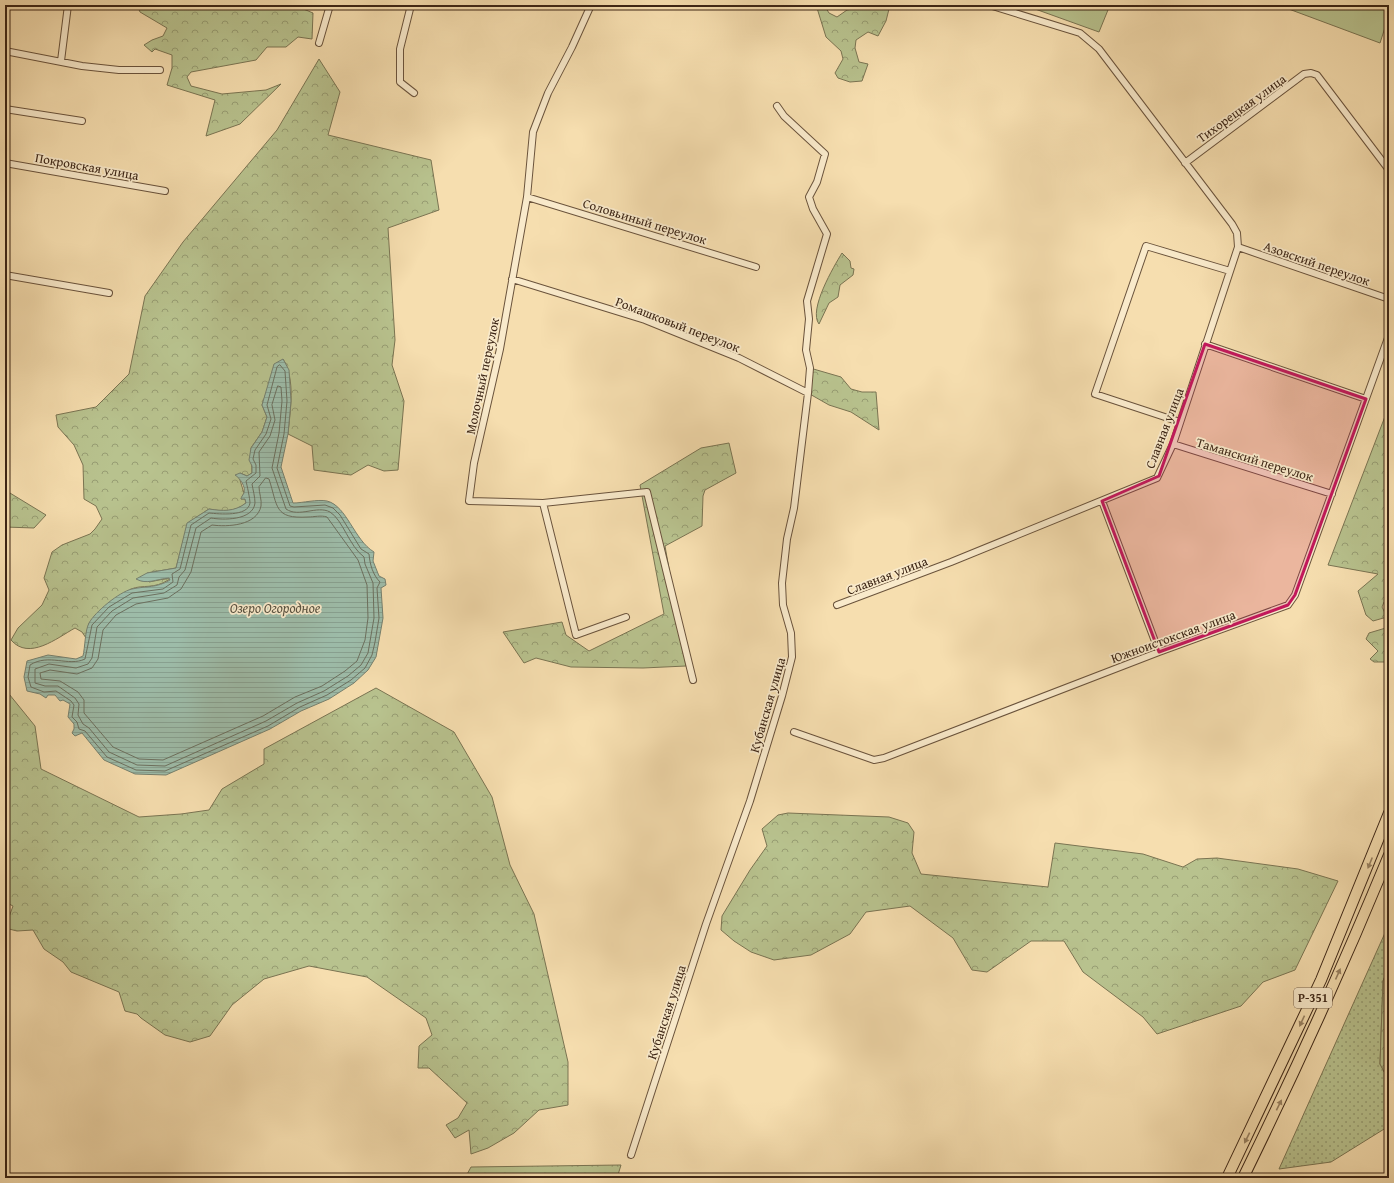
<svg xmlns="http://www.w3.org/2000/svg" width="1394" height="1183" viewBox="0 0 1394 1183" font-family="'Gentium Book Plus',serif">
  <defs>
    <pattern id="grass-dots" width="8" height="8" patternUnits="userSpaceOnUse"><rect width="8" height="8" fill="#b8c28e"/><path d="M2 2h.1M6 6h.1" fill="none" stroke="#979d73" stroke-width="1.8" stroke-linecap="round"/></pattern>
    <pattern id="forest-crowns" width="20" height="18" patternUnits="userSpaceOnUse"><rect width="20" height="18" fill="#b8c28e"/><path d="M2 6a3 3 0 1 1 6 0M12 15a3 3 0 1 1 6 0" fill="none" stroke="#979d73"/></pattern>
    <pattern id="water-rules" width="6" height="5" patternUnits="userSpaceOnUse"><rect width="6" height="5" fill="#9dbca9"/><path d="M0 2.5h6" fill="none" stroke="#88a191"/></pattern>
  </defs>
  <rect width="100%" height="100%" fill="#f6deaf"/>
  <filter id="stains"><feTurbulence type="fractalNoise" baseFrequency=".005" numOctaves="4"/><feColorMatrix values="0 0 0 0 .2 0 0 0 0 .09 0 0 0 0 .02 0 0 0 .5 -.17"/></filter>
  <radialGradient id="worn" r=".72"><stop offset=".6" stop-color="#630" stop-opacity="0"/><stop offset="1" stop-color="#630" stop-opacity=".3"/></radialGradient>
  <path fill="url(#grass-dots)" stroke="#7a7452" d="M1389 924V966L1383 981 1380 1064 1389 1081V1126L1331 1162 1279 1169Z"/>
  <path fill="url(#forest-crowns)" stroke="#7a7452" d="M137 5H294L313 13 312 39 298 37 286 47H267L256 60 191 72 187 77 191 86 222 94 266 90 281 84 240 124 206 136 215 100 167 85 172 68V55L155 49 152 52 144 45 152 40 163 36 167 28 140 12Z
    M824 5 829 13 837 17 847 10 857 8 859 5H887L889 9 886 21 878 36 868 32 856 40 855 48 859 62 868 64 862 81 850 82 838 78 835 73 843 59 841 51 826 37 817 8Z
    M319 59 340 92 328 135 431 160 439 210 388 228 395 340 392 365 404 401 398 470 384 471 368 465 351 475 314 470 312 446 288 434C290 411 296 380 283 359L267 390 262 405 267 417 262 432 251 448 252 473 247 476 240 473 239 477 244 493 241 499H245L246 503C235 512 223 512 209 509L188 523 176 568 147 573 149 582 169 578 170 579C153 590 144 584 131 589 122 593 98 616 89 623L86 638 82 632 75 628C57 638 29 661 11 640L18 628 42 605 49 590 44 578 52 552 62 545 90 534 95 529 102 519 96 506 84 499 83 465 74 445 58 427 56 415 96 407 129 374 145 296 183 242 277 130Z
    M842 253 850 261 851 268 854 269 853 275 840 285 838 297 829 303 819 324C808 310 834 266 842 253Z
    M810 368 841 377 851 389 862 392H876L879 430 851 412 829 405 808 393Z
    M1389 406V604L1384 602 1382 607 1387 617 1373 621 1366 615 1358 591 1378 574 1328 565Z
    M729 443 736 473 705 490 703 496 702 526 665 546 686 666 643 668 571 667 536 658 524 663 503 632 562 622 566 635 589 651 664 614 640 485 701 448Z
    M5 490 46 515 34 528 5 527Z
    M1389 627V662H1374L1370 659 1378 651 1366 639 1369 633Z
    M376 688 454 732 492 797 510 865 534 914 568 1062V1105L539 1110 514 1133 488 1148 471 1154 469 1130 455 1138 446 1125 458 1118 467 1103 429 1068H418L419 1046 432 1035 426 1018 367 977 309 966 264 979 232 1005 210 1036 190 1042 165 1035 141 1018 137 1014 125 1011 119 992 71 972 63 962 44 949 33 930 17 931 9 929V917L13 906 5 902 6 722 5 689 35 726 41 769 139 817 181 814 209 810 222 789 264 764V749Z
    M788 813 889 817 908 823 914 832 912 853 921 874 1048 887 1055 843 1143 854 1183 867 1197 859 1217 858 1298 869 1338 881 1295 970 1263 982 1241 1006 1157 1034 1143 1017 1083 972 1064 941H1031L987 972 972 970 953 938 910 906 866 912 850 934 811 955 774 960 751 952 734 941 721 930 722 916 750 870 767 846 762 829 778 815Z
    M1389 966V1081L1380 1064 1383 981Z
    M621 1165 617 1178H465L471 1167Z"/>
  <path fill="#b8c28e" stroke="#7a7452" d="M1024 5H1110L1099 32Z
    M1278 5H1389V15L1380 43Z"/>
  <path fill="url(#water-rules)" stroke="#76806e" d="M283 359 289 370 291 401 288 434 281 467 293 503C303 503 317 499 327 501 347 506 354 540 374 552L373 561 379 576 385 579 386 585 381 588 383 618 376 657 368 670 354 683 329 699 301 711 270 729 166 775 135 774 104 760 82 733 75 736 72 733 74 729V724L68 717 70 704 63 700 60 701 55 695H48L46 698 40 694 27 691 24 677 27 661 48 655 76 659 83 656C85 648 85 630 89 623 95 612 119 592 132 589 146 586 157 588 170 580L169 578C156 579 147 585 136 579L147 573 176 568 187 523 209 509C223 511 234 512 246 503L245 499H241C241 497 243 495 244 493 246 487 240 478 235 475L240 473 247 476 252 473V466L249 460 251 448 262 432 267 417 262 405 274 364Z"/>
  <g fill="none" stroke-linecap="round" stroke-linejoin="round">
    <path stroke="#6c705f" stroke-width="1" d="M280 365 285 371 287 401 284 434 277 468 290 506 294 507 325 505 333 508 340 515 361 549 369 554C370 565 373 575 380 582L377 588 379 618 375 642 372 655 365 668 351 680 327 695 300 707 268 726 165 771 136 770 107 757 85 731 79 729 77 722 72 717 74 705 71 701 56 691 44 692 31 687 28 677 30 665C49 653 68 667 85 659L92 625 109 607 132 593 163 589 173 582 172 574 180 569 191 525 209 513C219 514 248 517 250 503 250 499 247 485 246 481L256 473V465L253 459 255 450 266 434 271 419 267 405 277 367Z
      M278 386 281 387 282 401 279 433 272 468 286 509C299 518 317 505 330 512 343 520 349 546 364 557L365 564 373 583 374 618 368 653 361 665 348 676 324 691 297 703 266 721 165 766 137 765 109 752 89 728 83 724 78 715 79 704 75 698 58 686H45L35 683V669L49 664 76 668 88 664 92 658 97 627 112 611 133 598 164 593 177 585 179 577 185 570 196 528 211 518C222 520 253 521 255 503 255 497 253 490 252 484L260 476 259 452 270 436 275 420 272 405Z
      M266 478 269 479C278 507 274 519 308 517 314 517 321 515 327 517L358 560 367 585 368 618 365 640 357 661 345 671 322 686 295 697 263 716 163 760 139 759 113 747 84 713V700L78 692 60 681 41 679 40 673 50 670 77 674 92 668 98 659 103 630 116 615 136 604 168 598 181 589 191 572 201 532 212 525C227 527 257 526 261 506 262 500 259 493 259 487Z"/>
    <defs>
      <path id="minor" d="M411 5 400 49V82L414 93
        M591 5 572 47 548 93 533 132 527 197 500 349 474 463 469 501 543 503 576 635 626 617
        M319 43 330 5
        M5 51 82 66 119 70H160
        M61 61 68 5
        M5 109 82 121
        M5 163 165 191
        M1185 163 1304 74 1311 73 1317 75 1389 170
        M527 197 756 267
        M1238 247 1389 299
        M5 275 109 293
        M512 279 645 320 739 358 808 393
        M1205 344 1366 399
        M1180 422 1095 394 1146 246 1230 271
        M1173 444 1332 494
        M1102 501 1159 652
        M543 503 647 492 693 680
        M837 605 951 562 1157 478 1173 444 1238 247 1237 233 1232 224 1099 49 1080 33 989 5
        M794 732 874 760 884 758 1159 652 1288 605 1295 595 1389 335
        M631 1155 706 924 750 801 782 696 792 657 791 633 783 605 782 583 787 539 794 508 808 393 810 368 806 350 809 319 807 301 827 234 813 209 809 197 817 182 825 154 784 116 777 106"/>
      <path id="trunk" d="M1227 1178 1321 980 1389 813
        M1243 1178C1295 1072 1344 964 1389 855"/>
    </defs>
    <use href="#minor" stroke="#6a533c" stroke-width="8"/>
    <use href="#trunk" stroke="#3c2515" stroke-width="12"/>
    <use href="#minor" stroke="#f9eacb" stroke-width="6"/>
    <use href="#trunk" stroke="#f6deaf" stroke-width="10"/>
  </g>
  <defs><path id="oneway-solid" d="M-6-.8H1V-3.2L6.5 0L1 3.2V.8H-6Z"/></defs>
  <g fill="#998262">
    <use href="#oneway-solid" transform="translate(1370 863) rotate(112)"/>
    <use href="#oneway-solid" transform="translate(1338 974) rotate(-66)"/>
    <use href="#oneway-solid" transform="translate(1302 1021) rotate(115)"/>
    <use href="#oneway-solid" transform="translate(1279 1105) rotate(-64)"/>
    <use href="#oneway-solid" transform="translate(1247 1138) rotate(116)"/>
  </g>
  <path fill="#c2185b" fill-opacity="0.2" stroke="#c2185b" stroke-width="3" stroke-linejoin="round" d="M1205 344 1366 399 1295 595 1288 605 1159 652 1102 501 1159 476Z"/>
  <g text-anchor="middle" stroke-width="3.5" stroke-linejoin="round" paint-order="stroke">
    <rect fill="#f9eacb" stroke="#75604c" stroke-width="1" x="1294" y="988" width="38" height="20" rx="3"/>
    <g font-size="12" font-weight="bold" fill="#3c2515">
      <text x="1313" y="1002">Р-351</text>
    </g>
    <g font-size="13" fill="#3c2515" stroke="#f9eacb">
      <text transform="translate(1241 108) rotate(-36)" y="5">Тихорецкая улица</text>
      <text transform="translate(87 166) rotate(10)" y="5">Покровская улица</text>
      <text transform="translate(645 221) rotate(17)" y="5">Соловьиный переулок</text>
      <text transform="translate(1317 263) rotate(19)" y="5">Азовский переулок</text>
      <text transform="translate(678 324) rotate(21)" y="5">Ромашковый переулок</text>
      <text transform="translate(482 376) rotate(-78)" y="5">Молочный переулок</text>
      <text transform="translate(1164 428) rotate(-69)" y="5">Славная улица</text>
      <text transform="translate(1255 459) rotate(17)" y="5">Таманский переулок</text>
      <text transform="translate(887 575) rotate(-21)" y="5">Славная улица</text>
      <text transform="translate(1173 636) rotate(-20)" y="5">Южноистокская улица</text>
      <text transform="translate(767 705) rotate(-74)" y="5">Кубанская улица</text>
      <text transform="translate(666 1012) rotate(-72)" y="5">Кубанская улица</text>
    </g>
    <g font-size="14" font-style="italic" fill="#595241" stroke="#f9eacb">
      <text x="275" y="613">Озеро Огородное</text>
    </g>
  </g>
  <rect width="1394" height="1183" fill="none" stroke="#f6deaf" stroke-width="20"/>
  <rect x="6" y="6" width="1382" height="1171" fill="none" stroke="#3c2515" stroke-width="2"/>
  <rect x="10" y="10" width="1374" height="1163" fill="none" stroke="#3c2515"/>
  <rect width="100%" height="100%" filter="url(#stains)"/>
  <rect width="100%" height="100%" fill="url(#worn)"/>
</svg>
